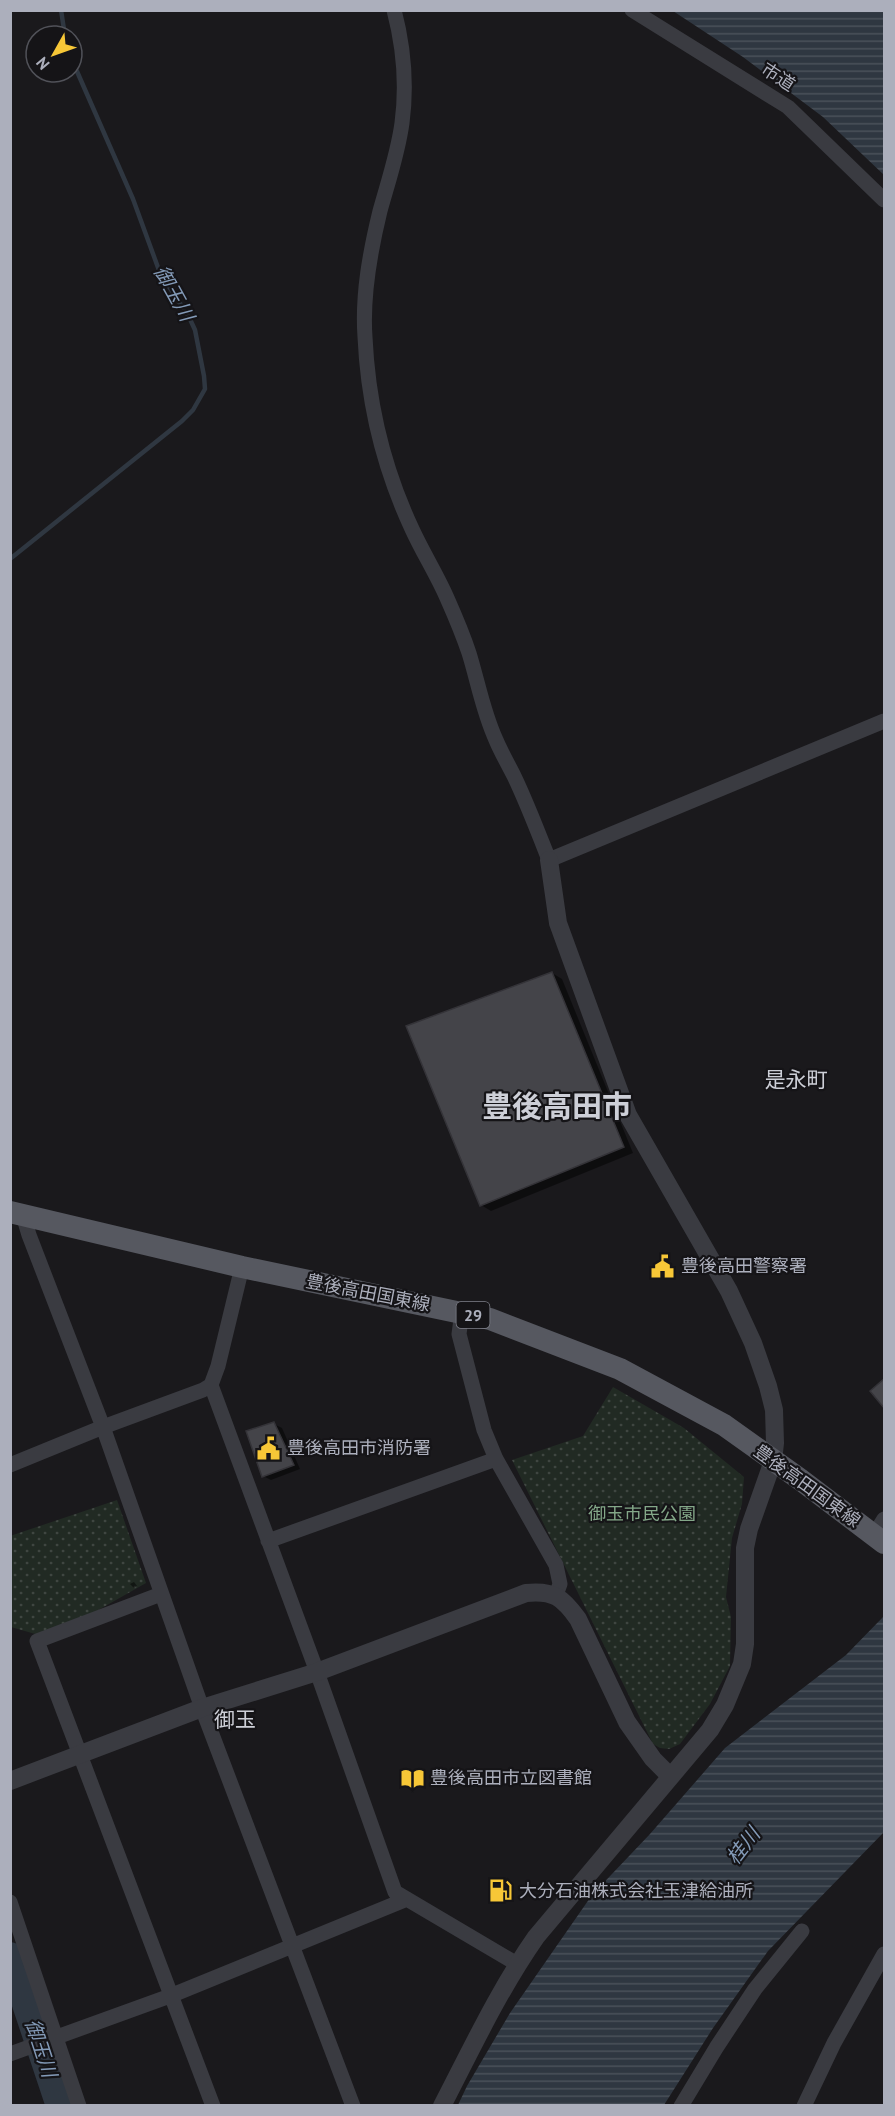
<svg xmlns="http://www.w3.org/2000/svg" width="895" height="2116" viewBox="0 0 895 2116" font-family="'PT Sans','Noto Sans JP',sans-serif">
  <defs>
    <pattern id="park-dots" width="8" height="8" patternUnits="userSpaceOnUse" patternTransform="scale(1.5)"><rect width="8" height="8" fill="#212a23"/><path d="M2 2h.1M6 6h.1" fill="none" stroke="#3f4641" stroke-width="1.8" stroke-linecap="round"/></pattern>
    <pattern id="water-rules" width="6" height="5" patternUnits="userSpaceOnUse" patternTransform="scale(1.5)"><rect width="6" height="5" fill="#2f3741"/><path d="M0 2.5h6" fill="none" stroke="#4a515a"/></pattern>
  </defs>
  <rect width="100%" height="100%" fill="#1a191c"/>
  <path fill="url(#park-dots)" d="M613 1387 684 1428 744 1477 742 1504 732 1538 726 1597 731 1617 730 1666 710 1704 680 1744 669 1749 660 1748 653 1744 512 1460 583 1436Z
    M117 1500 146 1583 49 1638 11 1627 10 1536Z"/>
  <path fill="url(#water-rules)" d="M673 11H884V175L823 117 743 57Z
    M884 1616V1832L768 1951 713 2028 664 2105H458L467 2086 510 2013 592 1895 650 1834 725 1748 846 1655Z"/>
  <path fill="#0007" d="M552 973 562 979 633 1153 491 1211 481 1205Z
    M274 1424 282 1428 300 1469 271 1480 263 1476Z
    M134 1582 137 1586 134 1588 130 1584Z"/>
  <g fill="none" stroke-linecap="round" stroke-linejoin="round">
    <path stroke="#2f3741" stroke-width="4.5" d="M61 10 65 36
      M10 559 182 421 193 410 205 389 204 376 195 330 189 317 160 273 133 199 72 60"/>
    <path stroke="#2f3741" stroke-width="28" d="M10 1956 60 2106"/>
  </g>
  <path fill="#444449" stroke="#343338" stroke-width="1.5" d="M552 972 624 1147 480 1206 406 1026Z
    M884 1379V1408L870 1391Z
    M274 1422 294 1465 262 1477 246 1431Z"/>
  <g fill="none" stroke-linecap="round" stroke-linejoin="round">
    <path stroke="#3a3b41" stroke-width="15" d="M394 10C404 48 407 85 402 123 398 153 388 182 380 211 370 252 362 295 365 337 368 403 384 469 412 529 423 553 437 575 447 598 455 616 463 635 469 653 478 682 483 712 496 740 501 752 508 764 514 776 527 803 538 832 549 860L884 721
      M632 10 788 107 884 200
      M23 1215 29 1235 103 1427 202 1708 353 2106
      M462 1312 459 1334 484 1430 496 1459 556 1565 560 1584 556 1595
      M211 1385 317 1672 395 1892 517 1964
      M10 1465 103 1427 203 1390 211 1385 218 1366 242 1267
      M874 1535 884 1519
      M268 1541 496 1459
      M161 1594 37 1641 213 2106
      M10 1902 79 2106
      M10 2054 170 1996 407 1899
      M681 2106 716 2048 755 1989 802 1931
      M804 2106 834 2043 884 1954"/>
    <path stroke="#3a3b41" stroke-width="18" d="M10 1781 202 1708 317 1672 526 1593C554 1590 563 1598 578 1619L627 1722 653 1759 670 1776
      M442 2106C472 2048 499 1990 536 1937L710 1730 725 1705 742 1664 745 1644V1548L749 1529 773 1461 775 1443 774 1410 768 1386 753 1343 729 1291 628 1115 558 923 549 860"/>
    <path stroke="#565860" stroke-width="22" d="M10 1212 242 1267 490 1319 620 1369 724 1425 801 1480 884 1543"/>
  </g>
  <defs>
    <symbol id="civic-bare" viewBox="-9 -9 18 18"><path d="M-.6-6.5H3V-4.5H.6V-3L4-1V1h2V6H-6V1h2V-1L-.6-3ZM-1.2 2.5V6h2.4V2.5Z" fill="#f7c737" stroke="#151417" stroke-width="2.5" paint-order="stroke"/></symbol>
    <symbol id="library-bare" viewBox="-9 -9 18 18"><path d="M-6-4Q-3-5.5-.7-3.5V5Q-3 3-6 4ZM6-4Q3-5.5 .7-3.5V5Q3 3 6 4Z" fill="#f7c737" stroke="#151417" stroke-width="2.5" paint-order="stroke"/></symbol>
    <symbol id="fuel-bare" viewBox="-9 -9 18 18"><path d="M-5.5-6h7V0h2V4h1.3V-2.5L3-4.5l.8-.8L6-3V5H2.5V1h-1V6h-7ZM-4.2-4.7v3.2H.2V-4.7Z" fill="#f7c737" stroke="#151417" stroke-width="2.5" paint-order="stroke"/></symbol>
  </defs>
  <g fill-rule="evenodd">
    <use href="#civic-bare" x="646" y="1250" width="33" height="33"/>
    <use href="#civic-bare" x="252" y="1432" width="33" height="33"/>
    <use href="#library-bare" x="396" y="1762" width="33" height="33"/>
    <use href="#fuel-bare" x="484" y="1874" width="33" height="33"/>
  </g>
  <g text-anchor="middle" stroke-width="4.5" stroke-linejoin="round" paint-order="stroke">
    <rect fill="#151417" stroke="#7f808a" stroke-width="1.5" x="456.5" y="1302" width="33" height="26" rx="4.5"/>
    <g font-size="16" font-weight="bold" fill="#acafbc">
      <text x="473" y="1321">29</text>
    </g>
    <g font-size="18" fill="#acafbc" stroke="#151417">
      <text transform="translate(778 77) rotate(33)" y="6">市道</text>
      <text transform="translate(368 1293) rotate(11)" y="6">豊後高田国東線</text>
      <text transform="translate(807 1486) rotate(36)" y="6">豊後高田国東線</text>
    </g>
    <g font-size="18" fill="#acafbc" stroke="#151417" text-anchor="start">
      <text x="681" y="1272">豊後高田警察署</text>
      <text x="287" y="1454">豊後高田市消防署</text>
      <text x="430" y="1784">豊後高田市立図書館</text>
      <text x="519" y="1897">大分石油株式会社玉津給油所</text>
    </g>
    <g font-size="18" fill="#83a788" stroke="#151417">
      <text x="642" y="1520">御玉市民公園</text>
    </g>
    <g font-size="20" font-style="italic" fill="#839ab7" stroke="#151417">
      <text transform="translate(174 293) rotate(61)" y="7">御玉川</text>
      <text transform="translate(743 1846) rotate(-52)" y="7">桂川</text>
      <text transform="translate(41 2048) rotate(72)" y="7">御玉川</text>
    </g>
    <g font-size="21" fill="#cdcfd7" stroke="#151417">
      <text x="796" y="1087">是永町</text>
      <text x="235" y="1727">御玉</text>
    </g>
    <g font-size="30" font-weight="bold" fill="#cdcfd7" stroke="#151417">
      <text x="557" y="1117">豊後高田市</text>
    </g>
  </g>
  <rect width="895" height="2116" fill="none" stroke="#acafbc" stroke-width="24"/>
  <g transform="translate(54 54) rotate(230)"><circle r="28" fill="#151417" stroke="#515259" stroke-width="1.5"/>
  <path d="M0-4.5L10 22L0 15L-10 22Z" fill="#f7c737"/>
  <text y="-9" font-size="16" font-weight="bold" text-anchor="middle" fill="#acafbc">N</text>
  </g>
</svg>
